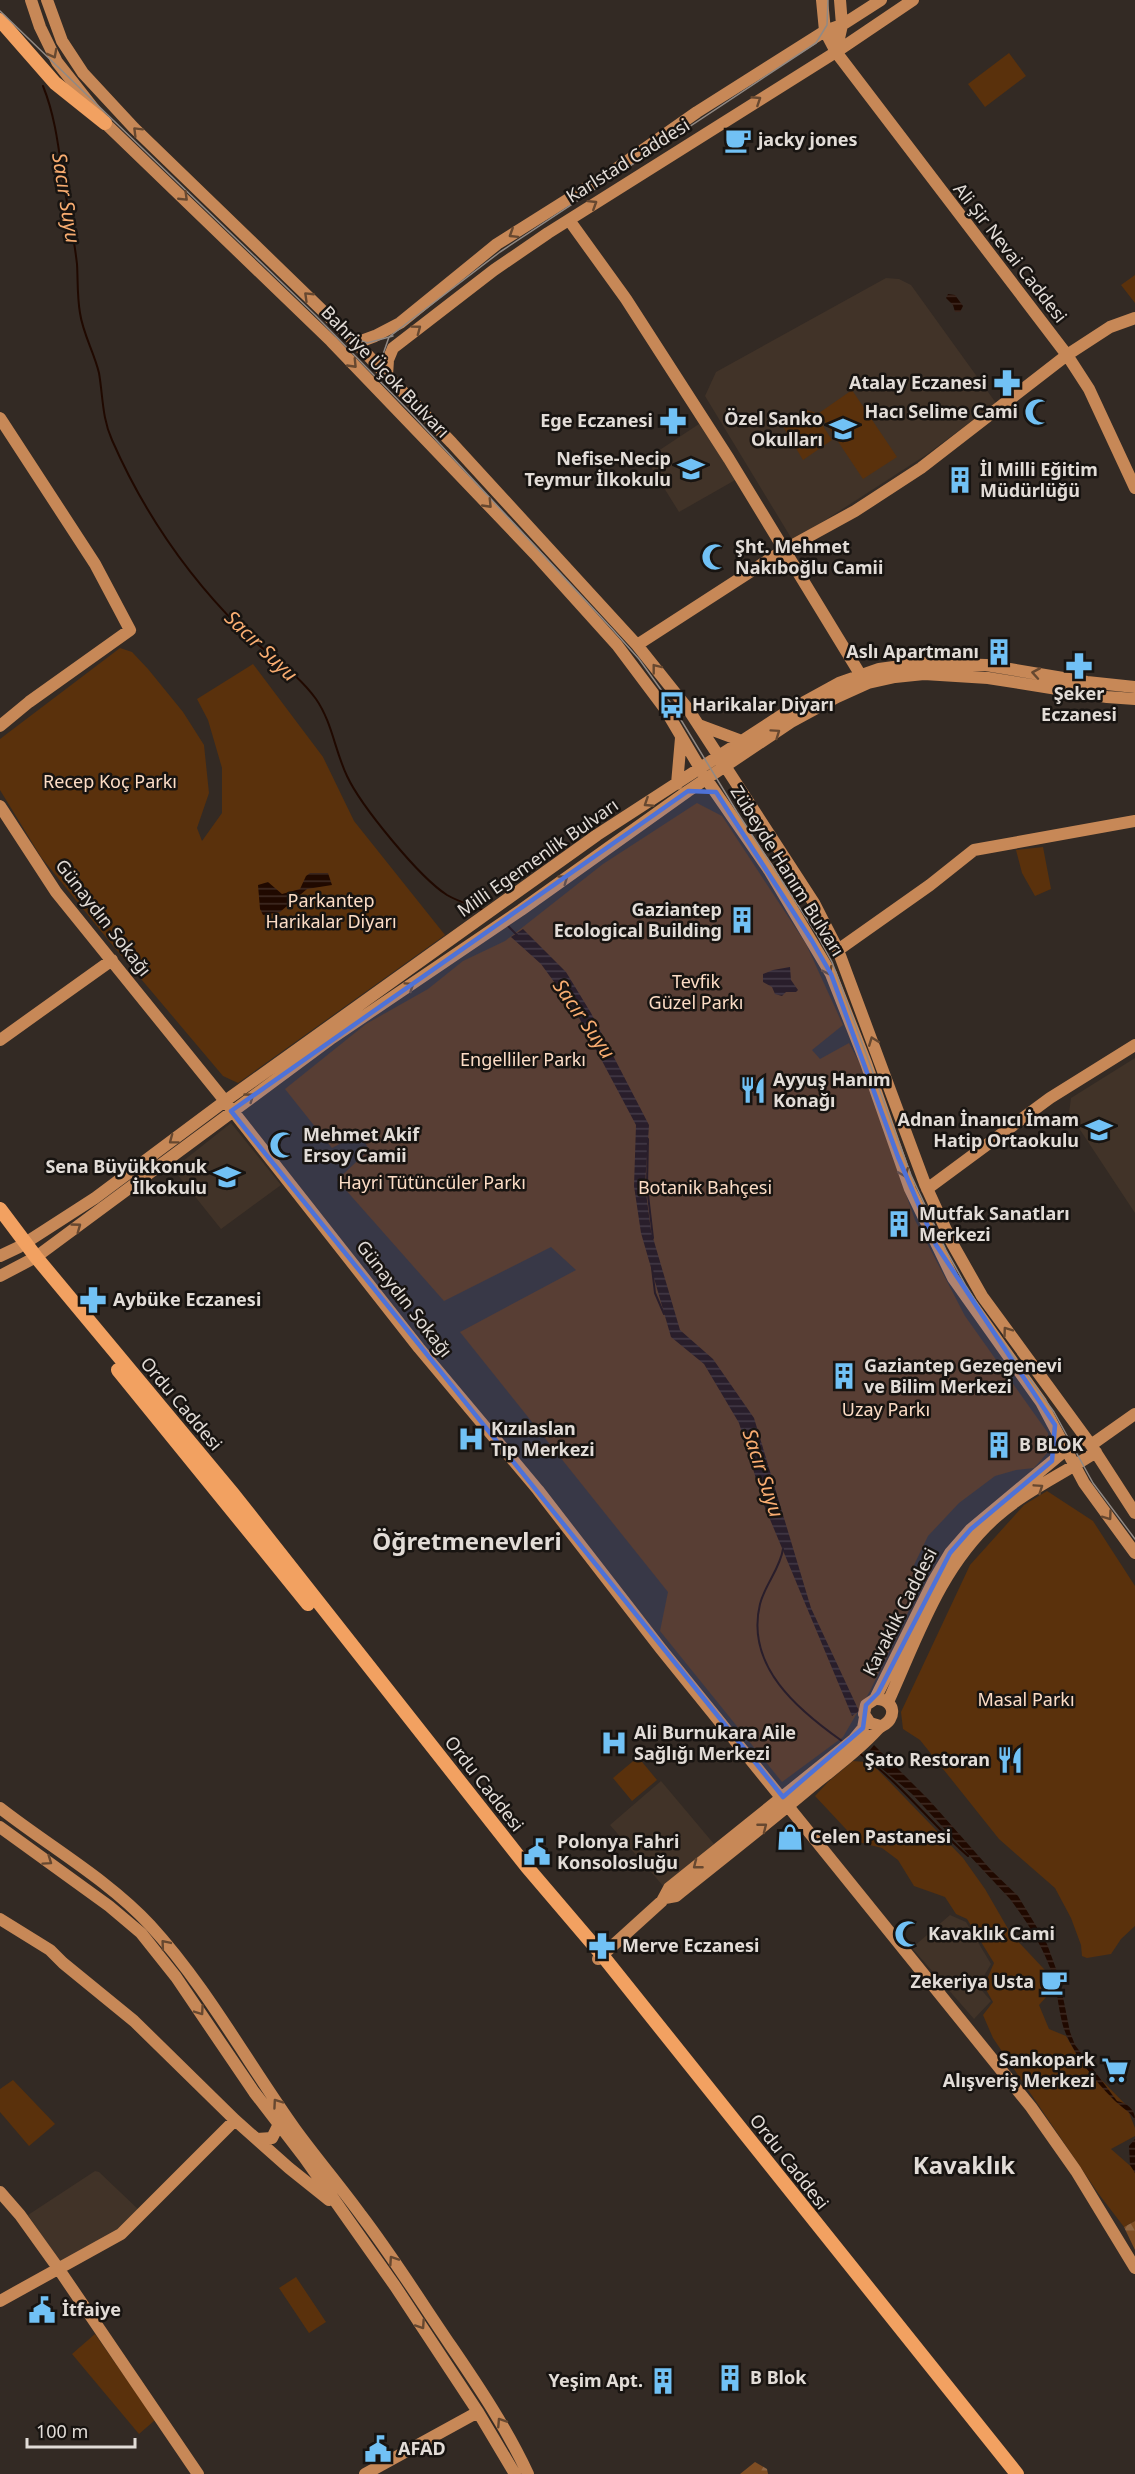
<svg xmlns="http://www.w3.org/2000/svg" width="1135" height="2474" viewBox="0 0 1135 2474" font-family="'Noto Sans',sans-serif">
  <defs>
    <pattern id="forest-firs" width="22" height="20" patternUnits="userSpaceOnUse" patternTransform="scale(1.5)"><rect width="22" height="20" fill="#7e4d23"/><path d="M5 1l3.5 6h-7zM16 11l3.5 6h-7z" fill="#906642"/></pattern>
    <pattern id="water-rules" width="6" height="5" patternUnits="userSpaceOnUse" patternTransform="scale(1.5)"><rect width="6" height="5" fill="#200900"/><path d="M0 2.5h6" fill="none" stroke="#402c24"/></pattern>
  </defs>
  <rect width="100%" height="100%" fill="#332a24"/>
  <path fill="#413328" d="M886 278 899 279 911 285 996 403 926 455 793 541 705 396 716 372Z
    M699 424 737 479 679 512 646 459Z
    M1135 1058V1213L1069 1113 1071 1098Z
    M231 1123 281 1185 221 1229 173 1169Z
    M661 1781 714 1844 664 1887 610 1825Z
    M950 1915 966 1922 991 1964 978 1986 991 2001 974 2019 912 1948Z
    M95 2171 99 2172 140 2211 119 2229 60 2263 28 2215Z"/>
  <path fill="#5a310c" d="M1009 53 1026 76 985 107 968 84Z
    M1135 275V303L1121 285Z
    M852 390 897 457 863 479 819 413Z
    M806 410 814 412 832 440 803 460 781 423Z
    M120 648 132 652 148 669 183 712 204 745 209 793 197 828 202 841 222 813V768L208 720 197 699 253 664 323 757 354 821 445 935 238 1083 223 1076 109 941 41 857 0 790V739Z
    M697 803 722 816 806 944 843 1025 812 1050 820 1059 849 1043 860 1064 915 1220 965 1316 1048 1433V1452L1034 1468 1016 1470 995 1476 959 1503 928 1536 914 1565 915 1598 870 1691 843 1737 782 1782 660 1631 668 1592 460 1332 576 1270 551 1247 444 1301 337 1180 369 1150 360 1133 332 1148 285 1089 366 1024 428 989 463 961 505 941 603 864Z
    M1043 847 1051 889 1035 896 1022 873 1016 850Z
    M1047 1491 1093 1521 1135 1586V1926L1121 1939 1111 1954 1087 1958 1082 1956 1081 1945 1071 1918 1055 1888 999 1839 920 1740 903 1729 901 1712 970 1565 1024 1505Z
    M638 1757 657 1780 632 1801 613 1778Z
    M853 1761 866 1762 878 1770 963 1858 985 1889 1011 1934 1058 1984 1039 2005 1049 2029 1066 2036 1077 2055 1126 2105 1135 2128V2136L1111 2149 1135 2170V2221L1124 2227 1098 2193 993 2038 983 2015 993 2002 984 1986 994 1963 967 1919 956 1914 945 1897 914 1886 898 1860 882 1848 858 1842 815 1796 828 1782Z
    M13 2080 55 2124 29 2146 0 2112V2089Z
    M296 2277 326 2322 309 2333 279 2288Z
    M95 2334 155 2420 139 2434 72 2354Z"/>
  <path fill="url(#forest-firs)" d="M1135 2221V2250L1124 2227Z
    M755 2462 767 2469 768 2474H740Z"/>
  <path fill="url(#water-rules)" d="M948 294 955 295 963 306 960 312H955L953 305 946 298Z
    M310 873H328L332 885 307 889 280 912 263 915 260 909 258 885 268 882 282 894 300 889 306 876Z
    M523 929 566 972 591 1013 649 1125 645 1185 651 1231 680 1330 713 1359 754 1418 811 1608 859 1711 852 1716 764 1505 739 1423 704 1364 671 1337 641 1233 634 1186 636 1125 576 1012 541 964 511 937Z
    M790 967 791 980 798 990 796 992H786L782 996 775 994 772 987 763 982V974L773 970Z
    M874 1745 929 1800 991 1870 1018 1896 1047 1944 1059 1977 1070 2032 1075 2045 1117 2101C1127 2103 1135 2109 1135 2120 1129 2110 1120 2107 1112 2098 1095 2081 1076 2057 1066 2034 1059 2019 1058 1993 1053 1976 1044 1948 1028 1923 1010 1899L912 1794 866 1755Z
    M1135 2139V2173L1130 2165 1129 2146Z"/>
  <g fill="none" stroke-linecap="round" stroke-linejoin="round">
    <path stroke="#200900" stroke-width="2" d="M43 86C56 118 59 152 64 186 69 212 74 238 77 264 78 280 77 296 80 313 83 334 94 352 99 373 103 396 102 418 112 440 143 511 186 574 241 629 265 653 296 671 316 699 332 722 335 751 347 776 361 806 419 877 447 895 459 902 471 905 483 910
      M506 924 517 935
      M648 1139 647 1186 653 1238
      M652 1268 655 1293 664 1314
      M783 1549C780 1569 765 1584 760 1604 745 1666 798 1710 842 1741
      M859 1753C901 1783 930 1823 968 1856"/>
    <path stroke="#c78857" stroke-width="12" d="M31 0 40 27 57 62 105 123 331 341 429 443 535 554 617 645 665 709 707 780 769 870 831 974 866 1063 910 1189 953 1278 1041 1402 1084 1483 1135 1553
      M47 0 62 41 83 73 134 128 356 343 452 443 637 645 688 709 814 903 838 950 925 1184 952 1243 982 1296 1091 1445 1135 1513
      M822 0 825 31 836 52 1067 355 1089 389 1135 488
      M836 52 842 25 840 0
      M569 220 626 299 729 459 860 674
      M356 343 375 336 400 323 497 244 616 169 697 112 825 31 842 25 881 0
      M387 375 388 360 393 348 494 270 548 233 836 52 913 0
      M0 418 95 564 130 630 29 702 0 726
      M637 645 784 550 855 511 921 468 1067 355 1110 327 1135 318
      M699 725 742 741
      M677 784 681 738
      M0 806 56 892 225 1101 419 1348 538 1490 661 1649 1031 2107 1076 2171 1135 2268
      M838 950 930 885 974 850 1135 821
      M0 1040 112 960
      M927 1189 1050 1098 1135 1045
      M0 1256 19 1247 95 1198 225 1101 597 835 788 711 839 683 879 669 923 663 986 665 1087 682 1135 687
      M0 1276 36 1257 332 1038 521 910 688 791 791 722 837 697 868 683 895 677 924 674 988 678 1107 697 1135 699
      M1091 1445 1135 1414
      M875 1699 934 1580 950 1553 971 1529 1067 1449 1085 1437
      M888 1702C918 1636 940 1567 996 1517 1025 1491 1063 1474 1096 1452
      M0 1808C50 1847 107 1879 150 1925 206 1986 247 2062 295 2129 316 2158 340 2186 361 2215 393 2257 421 2302 451 2346 479 2387 507 2429 528 2474
      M0 1827 109 1906 141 1933 176 1977 254 2092 304 2157 395 2286 478 2412 515 2474
      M665 1898 676 1896C721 1860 767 1824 811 1787 834 1768 857 1752 877 1730 881 1725 887 1725 890 1719 897 1707 886 1698 875 1699L866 1705 864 1714 870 1723 880 1726
      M0 1919 50 1950 63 1963 134 2021 235 2120 289 2168 329 2200
      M598 1959 662 1901 669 1888 853 1740 863 1728 865 1717
      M257 2139 272 2138 279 2124
      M0 2192 20 2215 58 2268 198 2474
      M0 2301 121 2234 235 2120
      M365 2474 478 2412"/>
    <path stroke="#f2a161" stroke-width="14" d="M0 20 55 83 105 123
      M0 1209 36 1257 234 1495 527 1867 602 1955 1017 2474
      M118 1370 308 1604"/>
    <path stroke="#918984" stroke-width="1.5" d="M0 11 315 315 410 412 614 631 639 659 672 705 737 812 816 933 832 962 911 1175 946 1250 966 1286 994 1330 1054 1412 1093 1483 1135 1539
      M336 331 367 343 393 336
      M390 386 382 370 381 360 389 337 500 252 816 43 827 25 828 0"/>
  </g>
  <defs><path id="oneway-chevron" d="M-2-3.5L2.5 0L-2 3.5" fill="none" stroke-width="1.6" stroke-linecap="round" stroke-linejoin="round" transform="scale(1.5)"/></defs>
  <g stroke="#674830">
    <use href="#oneway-chevron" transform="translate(53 54) rotate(62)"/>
    <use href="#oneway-chevron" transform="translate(757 100) rotate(-33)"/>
    <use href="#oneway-chevron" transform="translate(137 131) rotate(-135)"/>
    <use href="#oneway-chevron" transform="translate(184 197) rotate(44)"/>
    <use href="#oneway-chevron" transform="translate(593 204) rotate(-32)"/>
    <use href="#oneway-chevron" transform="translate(513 234) rotate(148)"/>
    <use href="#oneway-chevron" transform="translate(308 296) rotate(-136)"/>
    <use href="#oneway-chevron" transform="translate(417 329) rotate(-37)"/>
    <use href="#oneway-chevron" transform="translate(353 364) rotate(46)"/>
    <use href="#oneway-chevron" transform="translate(488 504) rotate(46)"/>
    <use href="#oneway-chevron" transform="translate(656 668) rotate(-128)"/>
    <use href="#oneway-chevron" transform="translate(1036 673) rotate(-170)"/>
    <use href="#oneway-chevron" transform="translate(776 733) rotate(-35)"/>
    <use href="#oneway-chevron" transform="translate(648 803) rotate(147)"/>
    <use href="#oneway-chevron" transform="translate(564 879) rotate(-36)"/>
    <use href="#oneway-chevron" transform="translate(828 971) rotate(63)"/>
    <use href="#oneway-chevron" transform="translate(410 986) rotate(-34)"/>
    <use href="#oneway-chevron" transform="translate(873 1041) rotate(-111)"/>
    <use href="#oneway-chevron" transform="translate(250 1097) rotate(-36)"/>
    <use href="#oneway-chevron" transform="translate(173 1140) rotate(143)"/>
    <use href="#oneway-chevron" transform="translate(904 1173) rotate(68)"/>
    <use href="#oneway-chevron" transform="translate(77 1227) rotate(-36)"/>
    <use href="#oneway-chevron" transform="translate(1007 1331) rotate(-126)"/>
    <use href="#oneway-chevron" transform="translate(1039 1488) rotate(-34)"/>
    <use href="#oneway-chevron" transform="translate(1108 1516) rotate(54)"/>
    <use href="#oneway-chevron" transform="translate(763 1827) rotate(-38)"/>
    <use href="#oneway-chevron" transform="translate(48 1861) rotate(35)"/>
    <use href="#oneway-chevron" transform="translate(697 1865) rotate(142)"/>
    <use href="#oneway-chevron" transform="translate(165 1944) rotate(-130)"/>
    <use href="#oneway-chevron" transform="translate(200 2011) rotate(55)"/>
    <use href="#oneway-chevron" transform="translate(277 2103) rotate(-125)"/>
    <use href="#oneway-chevron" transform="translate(393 2260) rotate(-124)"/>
    <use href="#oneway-chevron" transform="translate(421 2325) rotate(56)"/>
    <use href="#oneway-chevron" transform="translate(501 2422) rotate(-123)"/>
  </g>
  <path fill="#4e72d8" fill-opacity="0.2" stroke="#4e72d8" stroke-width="4.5" stroke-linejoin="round" d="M688 791 716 792 812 941 831 974 898 1157 936 1245 1055 1425 1052 1461 971 1529 950 1553 878 1693 866 1705 863 1728 783 1797 231 1111Z"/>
  <defs>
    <symbol id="cafe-bare" viewBox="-9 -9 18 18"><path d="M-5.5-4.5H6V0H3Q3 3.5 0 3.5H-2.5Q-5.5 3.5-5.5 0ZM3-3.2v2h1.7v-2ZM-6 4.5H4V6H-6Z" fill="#71c1f5" stroke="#181411" stroke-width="2.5" paint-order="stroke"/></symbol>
    <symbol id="pharmacy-bare" viewBox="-9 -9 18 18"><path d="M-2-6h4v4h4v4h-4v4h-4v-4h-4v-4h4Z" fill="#71c1f5" stroke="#181411" stroke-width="2.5" paint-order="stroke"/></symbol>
    <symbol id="mosque-bare" viewBox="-9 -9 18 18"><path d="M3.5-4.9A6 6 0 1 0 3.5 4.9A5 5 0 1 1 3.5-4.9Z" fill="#71c1f5" stroke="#181411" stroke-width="2.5" paint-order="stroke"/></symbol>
    <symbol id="school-bare" viewBox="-9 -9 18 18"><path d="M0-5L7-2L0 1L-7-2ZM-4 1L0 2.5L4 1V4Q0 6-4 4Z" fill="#71c1f5" stroke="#181411" stroke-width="2.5" paint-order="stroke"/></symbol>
    <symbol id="building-bare" viewBox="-9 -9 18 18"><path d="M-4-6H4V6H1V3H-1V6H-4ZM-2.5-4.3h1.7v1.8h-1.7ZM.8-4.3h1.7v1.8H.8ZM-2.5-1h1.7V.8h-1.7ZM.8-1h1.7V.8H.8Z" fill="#71c1f5" stroke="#181411" stroke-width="2.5" paint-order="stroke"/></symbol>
    <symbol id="bus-bare" viewBox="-9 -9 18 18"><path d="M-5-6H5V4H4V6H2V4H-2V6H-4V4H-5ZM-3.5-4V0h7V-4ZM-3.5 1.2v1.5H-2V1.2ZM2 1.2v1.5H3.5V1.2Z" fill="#71c1f5" stroke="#181411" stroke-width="2.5" paint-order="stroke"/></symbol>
    <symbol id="restaurant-bare" viewBox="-9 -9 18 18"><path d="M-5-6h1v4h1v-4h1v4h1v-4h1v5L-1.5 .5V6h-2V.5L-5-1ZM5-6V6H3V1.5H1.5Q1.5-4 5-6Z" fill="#71c1f5" stroke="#181411" stroke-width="2.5" paint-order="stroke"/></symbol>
    <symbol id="hospital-bare" viewBox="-9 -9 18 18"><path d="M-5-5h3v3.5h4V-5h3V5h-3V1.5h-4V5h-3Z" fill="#71c1f5" stroke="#181411" stroke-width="2.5" paint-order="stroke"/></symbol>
    <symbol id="shop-bare" viewBox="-9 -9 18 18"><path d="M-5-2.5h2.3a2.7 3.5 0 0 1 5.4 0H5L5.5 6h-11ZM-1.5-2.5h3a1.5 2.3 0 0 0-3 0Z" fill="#71c1f5" stroke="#181411" stroke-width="2.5" paint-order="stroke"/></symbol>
    <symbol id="civic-bare" viewBox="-9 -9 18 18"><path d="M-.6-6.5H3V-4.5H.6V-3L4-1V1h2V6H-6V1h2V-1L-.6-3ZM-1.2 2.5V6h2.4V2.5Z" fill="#71c1f5" stroke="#181411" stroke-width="2.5" paint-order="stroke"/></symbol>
    <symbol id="supermarket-bare" viewBox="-9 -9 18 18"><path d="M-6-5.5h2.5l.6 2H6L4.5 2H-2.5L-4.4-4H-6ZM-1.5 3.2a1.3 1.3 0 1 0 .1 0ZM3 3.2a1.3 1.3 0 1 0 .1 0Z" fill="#71c1f5" stroke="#181411" stroke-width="2.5" paint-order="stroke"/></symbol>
  </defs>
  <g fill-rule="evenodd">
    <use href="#cafe-bare" x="719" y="121" width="38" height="38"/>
    <use href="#pharmacy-bare" x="988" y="364" width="38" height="38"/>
    <use href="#mosque-bare" x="1019" y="393" width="38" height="38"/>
    <use href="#pharmacy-bare" x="654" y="402" width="38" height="38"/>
    <use href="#school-bare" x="824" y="410" width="38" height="38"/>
    <use href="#school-bare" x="672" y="450" width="38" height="38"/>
    <use href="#building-bare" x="941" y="461" width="38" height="38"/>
    <use href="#mosque-bare" x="696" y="538" width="38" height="38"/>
    <use href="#building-bare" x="980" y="633" width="38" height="38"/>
    <use href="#pharmacy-bare" x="1060" y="647" width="38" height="38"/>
    <use href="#bus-bare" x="653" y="686" width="38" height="38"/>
    <use href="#building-bare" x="723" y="901" width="38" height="38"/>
    <use href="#restaurant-bare" x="734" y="1071" width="38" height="38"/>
    <use href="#school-bare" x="1080" y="1111" width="38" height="38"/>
    <use href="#mosque-bare" x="264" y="1126" width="38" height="38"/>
    <use href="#school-bare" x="208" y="1158" width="38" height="38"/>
    <use href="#building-bare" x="880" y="1205" width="38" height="38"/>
    <use href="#pharmacy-bare" x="74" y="1281" width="38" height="38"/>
    <use href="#building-bare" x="825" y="1357" width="38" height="38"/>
    <use href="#hospital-bare" x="452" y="1420" width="38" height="38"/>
    <use href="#building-bare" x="980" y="1426" width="38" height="38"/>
    <use href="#hospital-bare" x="595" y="1724" width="38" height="38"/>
    <use href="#restaurant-bare" x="991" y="1741" width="38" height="38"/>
    <use href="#shop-bare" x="771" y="1818" width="38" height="38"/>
    <use href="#civic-bare" x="518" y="1833" width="38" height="38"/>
    <use href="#mosque-bare" x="889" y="1915" width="38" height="38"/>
    <use href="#pharmacy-bare" x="583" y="1927" width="38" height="38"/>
    <use href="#cafe-bare" x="1035" y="1963" width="38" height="38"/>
    <use href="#supermarket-bare" x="1096" y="2051" width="38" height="38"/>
    <use href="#civic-bare" x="23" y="2291" width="38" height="38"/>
    <use href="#building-bare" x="711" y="2359" width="38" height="38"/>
    <use href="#building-bare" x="644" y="2362" width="38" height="38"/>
    <use href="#civic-bare" x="359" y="2430" width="38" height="38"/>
  </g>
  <g text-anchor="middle" stroke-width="5" stroke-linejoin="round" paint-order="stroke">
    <g font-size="18" font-weight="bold" fill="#e2dcd7" stroke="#181411" text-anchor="start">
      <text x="758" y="146">jacky jones</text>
      <text x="987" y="389" text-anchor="end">Atalay Eczanesi</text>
      <text x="1018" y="418" text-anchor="end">Hacı Selime Cami</text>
      <text x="823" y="425" text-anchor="end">Özel Sanko<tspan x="823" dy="21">Okulları</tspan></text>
      <text x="653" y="427" text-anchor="end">Ege Eczanesi</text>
      <text x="671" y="465" text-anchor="end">Nefise-Necip<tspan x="671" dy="21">Teymur İlkokulu</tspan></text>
      <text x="980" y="476">İl Milli Eğitim<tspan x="980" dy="21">Müdürlüğü</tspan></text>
      <text x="735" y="553">Şht. Mehmet<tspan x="735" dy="21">Nakıboğlu Camii</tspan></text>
      <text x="979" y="658" text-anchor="end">Aslı Apartmanı</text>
      <text x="1079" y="700" text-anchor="middle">Şeker<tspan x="1079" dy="21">Eczanesi</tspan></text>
      <text x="692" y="711">Harikalar Diyarı</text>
      <text x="722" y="916" text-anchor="end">Gaziantep<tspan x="722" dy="21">Ecological Building</tspan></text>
      <text x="773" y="1086">Ayyuş Hanım<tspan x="773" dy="21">Konağı</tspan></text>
      <text x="1079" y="1126" text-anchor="end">Adnan İnanıcı İmam<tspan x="1079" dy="21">Hatip Ortaokulu</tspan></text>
      <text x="303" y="1141">Mehmet Akif<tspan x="303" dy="21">Ersoy Camii</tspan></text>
      <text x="207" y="1173" text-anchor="end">Sena Büyükkonuk<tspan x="207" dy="21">İlkokulu</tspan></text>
      <text x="919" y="1220">Mutfak Sanatları<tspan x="919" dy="21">Merkezi</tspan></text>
      <text x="113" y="1306">Aybüke Eczanesi</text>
      <text x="864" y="1372">Gaziantep Gezegenevi<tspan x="864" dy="21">ve Bilim Merkezi</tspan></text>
      <text x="491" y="1435">Kızılaslan<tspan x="491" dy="21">Tıp Merkezi</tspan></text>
      <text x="1019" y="1451">B BLOK</text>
      <text x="634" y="1739">Ali Burnukara Aile<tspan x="634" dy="21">Sağlığı Merkezi</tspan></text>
      <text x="990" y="1766" text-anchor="end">Şato Restoran</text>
      <text x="810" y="1843">Celen Pastanesi</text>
      <text x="557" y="1848">Polonya Fahri<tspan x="557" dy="21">Konsolosluğu</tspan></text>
      <text x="928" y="1940">Kavaklık Cami</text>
      <text x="622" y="1952">Merve Eczanesi</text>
      <text x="1034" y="1988" text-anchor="end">Zekeriya Usta</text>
      <text x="1095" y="2066" text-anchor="end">Sankopark<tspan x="1095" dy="21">Alışveriş Merkezi</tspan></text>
      <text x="62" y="2316">İtfaiye</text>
      <text x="750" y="2384">B Blok</text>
      <text x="643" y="2387" text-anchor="end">Yeşim Apt.</text>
      <text x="398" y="2455">AFAD</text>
    </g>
    <g font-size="18" fill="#e2dcd7" stroke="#181411">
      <text transform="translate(628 161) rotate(-32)" y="6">Karlstad Caddesi</text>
      <text transform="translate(1010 253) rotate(52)" y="6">Ali Şir Nevai Caddesi</text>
      <text transform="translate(385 372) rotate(46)" y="6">Bahriye Üçok Bulvarı</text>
      <text transform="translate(538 858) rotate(-35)" y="6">Milli Egemenlik Bulvarı</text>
      <text transform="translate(787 871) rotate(58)" y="6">Zübeyde Hanım Bulvarı</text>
      <text transform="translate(103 918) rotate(52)" y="6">Günaydın Sokağı</text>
      <text transform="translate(404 1299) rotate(52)" y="6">Günaydın Sokağı</text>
      <text transform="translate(181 1404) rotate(50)" y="6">Ordu Caddesi</text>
      <text transform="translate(900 1612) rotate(-63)" y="6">Kavaklık Caddesi</text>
      <text transform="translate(484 1784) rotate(52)" y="6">Ordu Caddesi</text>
      <text transform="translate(789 2162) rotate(52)" y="6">Ordu Caddesi</text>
    </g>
    <g font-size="18" fill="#fdddc6" stroke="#181411">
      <text x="110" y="788">Recep Koç Parkı</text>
      <text x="331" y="907">Parkantep<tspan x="331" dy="21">Harikalar Diyarı</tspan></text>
      <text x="696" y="988">Tevfik<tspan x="696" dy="21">Güzel Parkı</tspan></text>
      <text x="523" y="1066">Engelliler Parkı</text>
      <text x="432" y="1189">Hayri Tütüncüler Parkı</text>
      <text x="705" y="1194">Botanik Bahçesi</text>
      <text x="886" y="1416">Uzay Parkı</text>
      <text x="1026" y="1706">Masal Parkı</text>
    </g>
    <g font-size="20" font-style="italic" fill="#f9ad71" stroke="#181411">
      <text transform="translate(66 198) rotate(81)" y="7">Sacır Suyu</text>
      <text transform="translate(261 646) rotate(44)" y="7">Sacır Suyu</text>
      <text transform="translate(584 1019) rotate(55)" y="7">Sacır Suyu</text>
      <text transform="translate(763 1473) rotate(72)" y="7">Sacır Suyu</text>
    </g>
    <g font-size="24" font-weight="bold" fill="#e2dcd7" stroke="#181411">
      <text x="467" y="1550">Öğretmenevleri</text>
      <text x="964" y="2174">Kavaklık</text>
    </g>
  </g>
  <path d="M27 2438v9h108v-9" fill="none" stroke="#e2dcd7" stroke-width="3"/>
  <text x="36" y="2438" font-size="18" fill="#e2dcd7" stroke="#181411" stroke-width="4.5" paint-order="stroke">100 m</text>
</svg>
